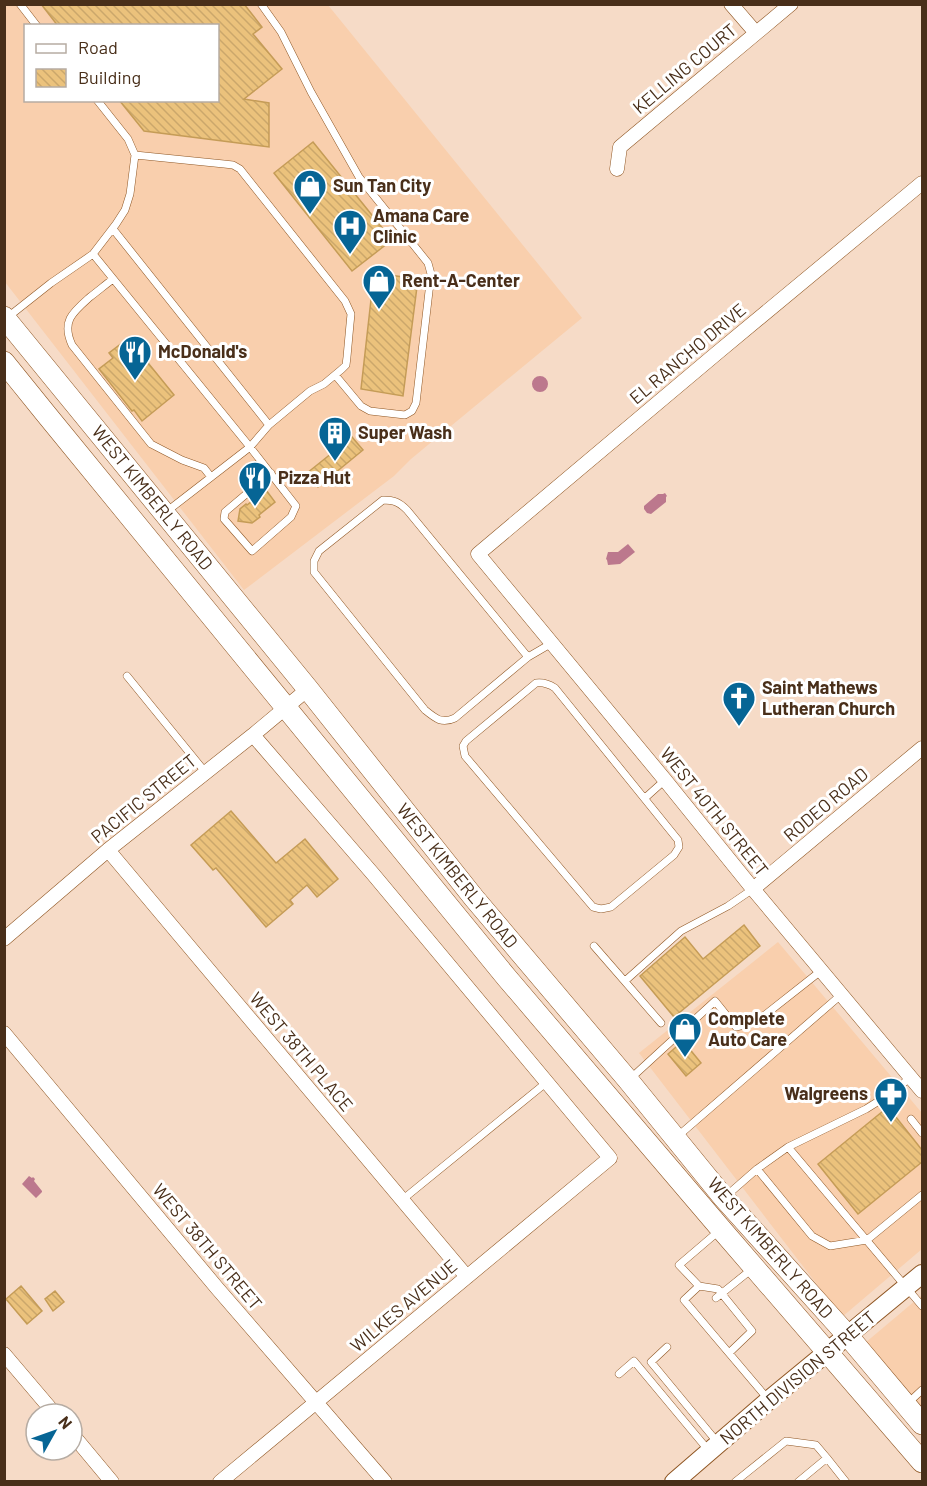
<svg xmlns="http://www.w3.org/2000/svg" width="927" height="1486" viewBox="0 0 927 1486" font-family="Barlow,sans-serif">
  <defs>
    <pattern id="building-back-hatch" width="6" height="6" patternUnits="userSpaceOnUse" patternTransform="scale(1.5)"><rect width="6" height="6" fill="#ebc27c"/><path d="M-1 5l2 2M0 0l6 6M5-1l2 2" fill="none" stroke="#cba76b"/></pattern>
  </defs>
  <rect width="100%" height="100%" fill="#f6dbc7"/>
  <path fill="#f9cfad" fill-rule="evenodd" d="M5 5H328L582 318 411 459 394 476 244 590 5 282ZM26 26H218V100H26Z
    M778 942 922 1113V1249L842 1317 639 1053Z
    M922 1295V1410L865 1343Z"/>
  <path fill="#bc788d" d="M532 384a8 8 0 1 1 16 0a8 8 0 1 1-16 0Z
    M665 493 667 496 666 497V502L651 514 647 513 644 509V506L658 494H663Z
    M628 544 635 552 620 564 608 565 607 560 606 559 608 552H618Z
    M29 1176 32 1178 33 1177 35 1179 34 1181 42 1191V1192L36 1198 22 1184Z"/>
  <path fill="url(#building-back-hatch)" stroke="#c59c57" stroke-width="1.5" d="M41 4H244L262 27 253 34 282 69 244 99 269 103V147L144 131 119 100H218V26H58Z
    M313 142 392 240 352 271 274 173Z
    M374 273 418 279 403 396 361 389Z
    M126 340 130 345 132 343 174 395 142 421 134 410 132 411 99 369 113 358 109 353Z
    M352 437 363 450 318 487 307 473Z
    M266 490 275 502 259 515 260 517 252 523 238 521 240 509 246 504 247 505Z
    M231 811 276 863 305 839 338 879 317 897 307 885 290 900 293 904 266 927 216 868 213 870 191 845Z
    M744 925 760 946 674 1017 640 976 685 937 703 959Z
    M683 1041 701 1063 686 1076 668 1054Z
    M888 1107 922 1150V1162L858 1214 818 1164Z
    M21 1286 42 1311 27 1324 6 1299Z
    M55 1291 64 1302 53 1311 45 1299Z"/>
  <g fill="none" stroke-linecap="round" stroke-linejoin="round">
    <defs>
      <path id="lane" d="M20 4 37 26
        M261 4 281 32 311 92 359 177 428 263 431 274 416 403 412 411 405 415 370 411 361 406 336 376
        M97 100 128 139 135 155 224 164 233 165 240 169 345 301 351 314 350 324 347 357 346 365 342 369 324 384 310 391 269 425 250 447 166 512
        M113 229 269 425
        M93 254 250 447 296 506 291 517 252 551 224 519 225 512 271 473
        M113 279C105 285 98 291 90 297 73 312 61 321 72 345L151 444 182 460 204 468 211 477
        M8 317 51 283 93 254 116 224 125 210 130 194 135 155
        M383 500C394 500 399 502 407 510L528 657 455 718C442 724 436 719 425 710L314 572V561L319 551Z
        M528 657 552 643
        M127 676 206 773
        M536 683C544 682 549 684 555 688L678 840 679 847 674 855 611 907 601 909 593 907 465 756 463 746 466 741Z
        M645 798 665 780
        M594 946 661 1023
        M625 981 681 931 728 906 753 889
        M630 1079 715 1001 736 1027 756 1022 822 970
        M890 1094 898 1104
        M911 1119 922 1133
        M678 1136 842 994
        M788 1147 922 1306
        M757 1169 812 1236 830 1246 867 1240 922 1195
        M725 1197 757 1169 788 1147 866 1109 890 1094 911 1077
        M402 1200 547 1082
        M720 1230 679 1265 699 1286 684 1300 767 1398
        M699 1286 718 1289 752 1331 729 1353
        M716 1298 752 1269
        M667 1347 651 1362 718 1443
        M619 1374 634 1361 709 1451
        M908 1403 922 1390
        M735 1482 786 1441 816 1445 827 1458
        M798 1482 827 1458 846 1482"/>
      <path id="street" d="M731 4 756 33
        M617 169 620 147 791 4
        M922 183 717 353 478 554 665 780 753 889 922 1091
        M108 850 467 1277
        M753 889 922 748
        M4 939 108 850 253 735 308 689
        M4 1033 217 1288 385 1482
        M4 1354 55 1414
        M72 1434 112 1482
        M220 1482 610 1158 373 874 253 735"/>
      <path id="secondary" d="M674 1482 769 1400 922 1274"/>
      <path id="primary" d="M4 317 308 689 474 898 628 1080 724 1198 848 1336 922 1424
        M4 362 46 414 507 978 721 1229 922 1462"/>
    </defs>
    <use href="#lane" stroke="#8f5623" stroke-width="8"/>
    <use href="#street" stroke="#8f5623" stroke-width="15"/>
    <use href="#secondary" stroke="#8f5623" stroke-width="20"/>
    <use href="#primary" stroke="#8f5623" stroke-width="22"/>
    <use href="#lane" stroke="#fff" stroke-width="7"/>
    <use href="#street" stroke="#fff" stroke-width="14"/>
    <use href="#secondary" stroke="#fff" stroke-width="18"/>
    <use href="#primary" stroke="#fff" stroke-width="21"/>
  </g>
  <defs>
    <symbol id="shop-pin" viewBox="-11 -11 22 30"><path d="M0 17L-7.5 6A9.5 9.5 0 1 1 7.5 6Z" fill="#066595" stroke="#fff"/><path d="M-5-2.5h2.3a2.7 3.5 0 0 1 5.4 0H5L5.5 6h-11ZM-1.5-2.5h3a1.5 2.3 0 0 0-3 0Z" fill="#fff"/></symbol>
    <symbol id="hospital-pin" viewBox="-11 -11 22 30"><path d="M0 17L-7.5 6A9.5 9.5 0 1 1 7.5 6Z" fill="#066595" stroke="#fff"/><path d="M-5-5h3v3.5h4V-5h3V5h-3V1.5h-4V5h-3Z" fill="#fff"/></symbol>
    <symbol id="restaurant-pin" viewBox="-11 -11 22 30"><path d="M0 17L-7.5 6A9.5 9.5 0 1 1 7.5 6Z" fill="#066595" stroke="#fff"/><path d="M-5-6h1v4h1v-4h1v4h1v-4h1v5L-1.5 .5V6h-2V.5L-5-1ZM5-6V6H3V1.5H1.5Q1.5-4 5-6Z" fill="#fff"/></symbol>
    <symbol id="building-pin" viewBox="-11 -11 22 30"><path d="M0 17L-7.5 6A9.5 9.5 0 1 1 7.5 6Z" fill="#066595" stroke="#fff"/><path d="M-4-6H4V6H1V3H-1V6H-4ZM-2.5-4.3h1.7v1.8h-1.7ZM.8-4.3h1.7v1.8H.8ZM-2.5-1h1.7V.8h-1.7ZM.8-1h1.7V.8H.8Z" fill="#fff"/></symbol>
    <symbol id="church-pin" viewBox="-11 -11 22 30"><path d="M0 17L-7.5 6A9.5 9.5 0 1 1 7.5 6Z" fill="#066595" stroke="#fff"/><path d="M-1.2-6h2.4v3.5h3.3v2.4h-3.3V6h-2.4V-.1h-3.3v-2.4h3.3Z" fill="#fff"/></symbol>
    <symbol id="pharmacy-pin" viewBox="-11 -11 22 30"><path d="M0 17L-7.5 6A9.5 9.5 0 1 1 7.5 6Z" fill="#066595" stroke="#fff"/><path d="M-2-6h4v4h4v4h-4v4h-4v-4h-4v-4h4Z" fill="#fff"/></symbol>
  </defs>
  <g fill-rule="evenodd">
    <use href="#shop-pin" x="291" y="167" width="38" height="52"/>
    <use href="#hospital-pin" x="331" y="207" width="38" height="52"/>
    <use href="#shop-pin" x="360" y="262" width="38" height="52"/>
    <use href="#restaurant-pin" x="116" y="333" width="38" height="52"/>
    <use href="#building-pin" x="316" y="414" width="38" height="52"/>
    <use href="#restaurant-pin" x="236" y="459" width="38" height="52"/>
    <use href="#church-pin" x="720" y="679" width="38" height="52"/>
    <use href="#shop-pin" x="666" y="1010" width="38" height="52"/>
    <use href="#pharmacy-pin" x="872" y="1075" width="38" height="52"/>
  </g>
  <g text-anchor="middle" stroke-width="6" stroke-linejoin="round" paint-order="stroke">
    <g font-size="18" fill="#492f1a" stroke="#fff">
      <text transform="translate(685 69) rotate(-40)" y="6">KELLING COURT</text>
      <text transform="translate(688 354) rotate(-40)" y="6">EL RANCHO DRIVE</text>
      <text transform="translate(152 498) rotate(51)" y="6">WEST KIMBERLY ROAD</text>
      <text transform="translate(144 799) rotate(-39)" y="6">PACIFIC STREET</text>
      <text transform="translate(826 805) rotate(-40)" y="6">RODEO ROAD</text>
      <text transform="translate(714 812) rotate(51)" y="6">WEST 40TH STREET</text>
      <text transform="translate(457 876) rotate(51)" y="6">WEST KIMBERLY ROAD</text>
      <text transform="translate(301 1052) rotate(50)" y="6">WEST 38TH PLACE</text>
      <text transform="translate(207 1247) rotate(50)" y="6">WEST 38TH STREET</text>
      <text transform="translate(770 1248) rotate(49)" y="6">WEST KIMBERLY ROAD</text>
      <text transform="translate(404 1306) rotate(-40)" y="6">WILKES AVENUE</text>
      <text transform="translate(798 1378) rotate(-40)" y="6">NORTH DIVISION STREET</text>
    </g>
    <g font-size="18" font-weight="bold" fill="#492f1a" stroke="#fff" text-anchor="start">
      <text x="333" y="192">Sun Tan City</text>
      <text x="373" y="222">Amana Care<tspan x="373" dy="21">Clinic</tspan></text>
      <text x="402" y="287">Rent-A-Center</text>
      <text x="158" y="358">McDonald's</text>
      <text x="358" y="439">Super Wash</text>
      <text x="278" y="484">Pizza Hut</text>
      <text x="762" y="694">Saint Mathews<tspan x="762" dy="21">Lutheran Church</tspan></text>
      <text x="708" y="1025">Complete<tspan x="708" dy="21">Auto Care</tspan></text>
      <text x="868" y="1100" text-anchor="end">Walgreens</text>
    </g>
  </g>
  <rect width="927" height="1486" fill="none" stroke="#492f1a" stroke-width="12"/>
  <rect x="24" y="24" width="195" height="78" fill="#ffffff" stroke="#b6aca3" stroke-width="1.5"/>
  <rect x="36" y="44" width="30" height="9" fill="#ffffff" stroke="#b6aca3" stroke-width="1.5"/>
  <text x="78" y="54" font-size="18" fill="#492f1a">Road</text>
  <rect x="36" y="69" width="30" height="18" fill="url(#building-back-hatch)" stroke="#b6aca3" stroke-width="1.5"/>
  <text x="78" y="84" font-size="18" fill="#492f1a">Building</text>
  <g transform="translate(54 1432) rotate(50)"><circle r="28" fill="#ffffff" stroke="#b6aca3" stroke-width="1.5"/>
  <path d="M0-4.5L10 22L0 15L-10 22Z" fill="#066595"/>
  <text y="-9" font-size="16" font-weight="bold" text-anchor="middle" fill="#492f1a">N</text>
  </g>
</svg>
